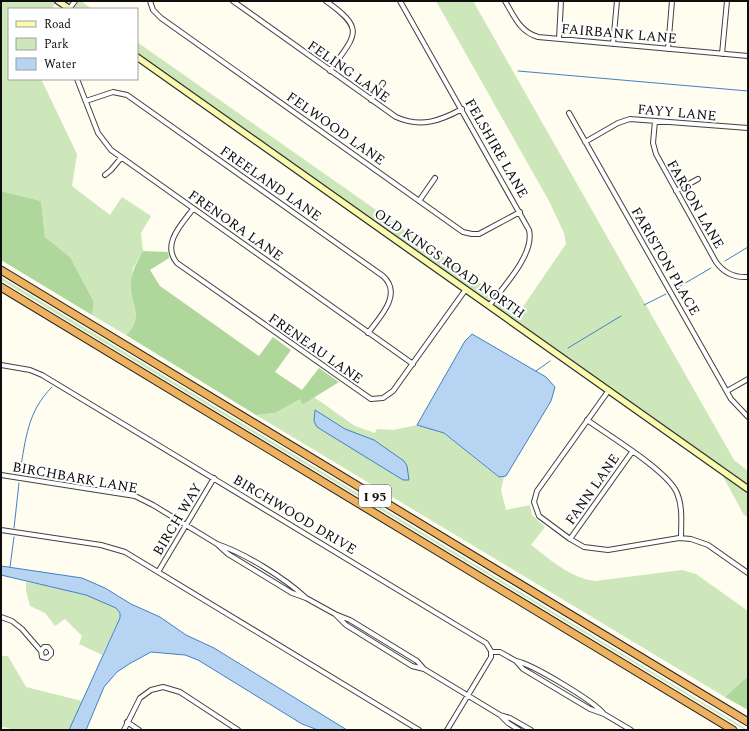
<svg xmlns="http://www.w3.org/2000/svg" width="749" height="731" viewBox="0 0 749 731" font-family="Spectral,serif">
  <rect width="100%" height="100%" fill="#fefdf0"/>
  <path fill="#cde7bb" d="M1 1 56 2 52 9H9V79H41L77 154 72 186 110 215 122 197 151 216 141 233 143 251 133 268 131 284 136 319 133 329 126 335 92 315 94 302 70 257 45 237 41 201 1 191Z
    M63 1H81L92 9H74Z
    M436 1H473L734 460 748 471V486L137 54V42L520 311 566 244 564 233 549 201Z
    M1 277 748 730H745L98 339 1 280Z
    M314 397 355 426 375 433 377 429 393 430 417 425 441 431 498 477H504L501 490 506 510 530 505 532 515 545 527 531 545C551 560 570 578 595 581L682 570 696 574 748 611V676L725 697 256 415 275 413 300 398 302 405Z
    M720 471 748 491V517L744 515Z
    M26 582C42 585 125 598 120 618L102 655 79 644 82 636 65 619 55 626 45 613 30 606 26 591Z
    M1 656H8L26 687 82 701 69 730H14L4 727 1 728Z"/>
  <path fill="#afd79b" d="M1 191 41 201 45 237 70 257 94 302 92 315 1 260Z
    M143 251 168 252 169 258 150 270 160 286 259 356 273 337 291 350 275 372 302 390 319 368 339 382 302 405 300 399 275 413 256 415 126 335C145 319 130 304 131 283 132 270 137 262 143 251Z
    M748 676V710L725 697Z"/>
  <path fill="#b7d5f3" stroke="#4281c6" d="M472 334 546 377 555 387 551 401 506 476 499 477 444 433 417 425 465 341Z
    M315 410 345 429 374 440 404 461 407 466 409 480H403L317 427 314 421Z
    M1 566 82 578 105 588 131 604 160 617 186 635 214 648 347 730H318L302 724 198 660 185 655 151 652 129 664 117 672 104 687 86 730H69L120 618V613L116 608 86 595 1 575Z"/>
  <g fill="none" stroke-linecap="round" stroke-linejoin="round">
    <path stroke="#4281c6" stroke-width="1" d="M518 71 748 91
      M725 261 748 247
      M675 289 711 268
      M644 305 666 294
      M568 348 621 316
      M536 371 550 361
      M20 471C26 439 27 412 52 387
      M14 528 19 483
      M10 567 14 537"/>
    <defs>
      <path id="street" d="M150 1 153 10 161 18 463 232 472 234H479L520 212
        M233 1 396 117C421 128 440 121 462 109
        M326 1C367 30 355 35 330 71
        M400 1 529 230C535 254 503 287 489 306
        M505 1C514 16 520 32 538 37L748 56
        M69 9 75 1
        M559 39 561 1
        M613 44 617 1
        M668 49 672 1
        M722 54 727 1
        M77 79 98 133 111 150 413 364
        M371 100 383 83
        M86 101 113 92 127 95 383 276C403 294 380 317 368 333
        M569 113 731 399 748 417
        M655 121 653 143 656 154 716 262C724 273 734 278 748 277
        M585 142 618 123 630 119 748 128
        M105 175 111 170 121 158
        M676 191 698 179
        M419 201 435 178
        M193 209C182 224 161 244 177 263L371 399 383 398 393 391 466 289
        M1 365 30 370 42 375 486 643 491 651V657L447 730
        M609 390 537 491 534 502 539 516 570 539 584 547 608 550 679 538 691 539 708 545 748 573
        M727 391 748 379
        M587 420C608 435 668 471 677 493 683 507 681 523 681 538
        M1 475 135 496 153 505 217 544
        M1 530 101 545 125 552 419 730
        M570 539 632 452
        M158 572 214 478
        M306 598C285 578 244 553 217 544L228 554 292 593 306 598 335 614 350 620 417 661 424 669 412 666 346 625 335 614
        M1 617 12 621 22 629 41 651 42 657 47 658 51 654V651L48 647H44L41 651
        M492 652H500L516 661
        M424 669 500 715
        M604 714C594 701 532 664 516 661L523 669 590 709 604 714 631 730
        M127 722 139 730
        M124 730 140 698 151 690 163 687 180 692 238 730
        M519 730 508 723 500 715 510 718 531 730"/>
      <path id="secondary" d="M58 1 70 9
        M137 57 748 489"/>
      <path id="highway" d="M1 270 748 722
        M1 287 733 730"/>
    </defs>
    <use href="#street" stroke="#414141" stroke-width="6"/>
    <use href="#secondary" stroke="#303030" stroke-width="8"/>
    <use href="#highway" stroke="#1f1f1f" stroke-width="9"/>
    <use href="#street" stroke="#fff" stroke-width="4"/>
    <use href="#secondary" stroke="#fafbae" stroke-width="5.5"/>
    <use href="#highway" stroke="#edb15f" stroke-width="7"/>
  </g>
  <g text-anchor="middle" stroke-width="4" stroke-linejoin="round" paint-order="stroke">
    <rect fill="#fff" stroke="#565656" stroke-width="1" x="359" y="485" width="32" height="22" rx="3"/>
    <g font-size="13" font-weight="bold" fill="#0e0e0e">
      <text x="375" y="501">I 95</text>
    </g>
    <g font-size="14" fill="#0e0e0e" stroke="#fff">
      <text transform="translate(619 33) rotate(5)" y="5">FAIRBANK LANE</text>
      <text transform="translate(349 71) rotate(35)" y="5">FELING LANE</text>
      <text transform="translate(677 112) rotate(5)" y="5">FAYY LANE</text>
      <text transform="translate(336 128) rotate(35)" y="5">FELWOOD LANE</text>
      <text transform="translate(497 148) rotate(60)" y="5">FELSHIRE LANE</text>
      <text transform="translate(271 183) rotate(35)" y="5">FREELAND LANE</text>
      <text transform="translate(696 204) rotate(60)" y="5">FARSON LANE</text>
      <text transform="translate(236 225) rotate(35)" y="5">FRENORA LANE</text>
      <text transform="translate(666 261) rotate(60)" y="5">FARISTON PLACE</text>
      <text transform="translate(450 263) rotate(35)" y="5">OLD KINGS ROAD NORTH</text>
      <text transform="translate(316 348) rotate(35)" y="5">FRENEAU LANE</text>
      <text transform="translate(75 477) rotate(10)" y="5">BIRCHBARK LANE</text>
      <text transform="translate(592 489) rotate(-55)" y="5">FANN LANE</text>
      <text transform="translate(295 514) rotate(31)" y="5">BIRCHWOOD DRIVE</text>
      <text transform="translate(177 519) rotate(-59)" y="5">BIRCH WAY</text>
    </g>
  </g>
  <rect width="749" height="731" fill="none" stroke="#0e0e0e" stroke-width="4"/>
  <rect x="8" y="8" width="130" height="72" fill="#ffffff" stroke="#9f9f9f"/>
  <rect x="16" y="21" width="20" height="6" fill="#fafbae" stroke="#9f9f9f"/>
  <text x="44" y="28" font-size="12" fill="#0e0e0e">Road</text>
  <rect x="16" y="38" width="20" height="12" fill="#cde7bb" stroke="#9f9f9f"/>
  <text x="44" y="48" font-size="12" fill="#0e0e0e">Park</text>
  <rect x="16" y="58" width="20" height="12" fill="#b7d5f3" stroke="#9f9f9f"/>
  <text x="44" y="68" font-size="12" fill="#0e0e0e">Water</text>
</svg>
